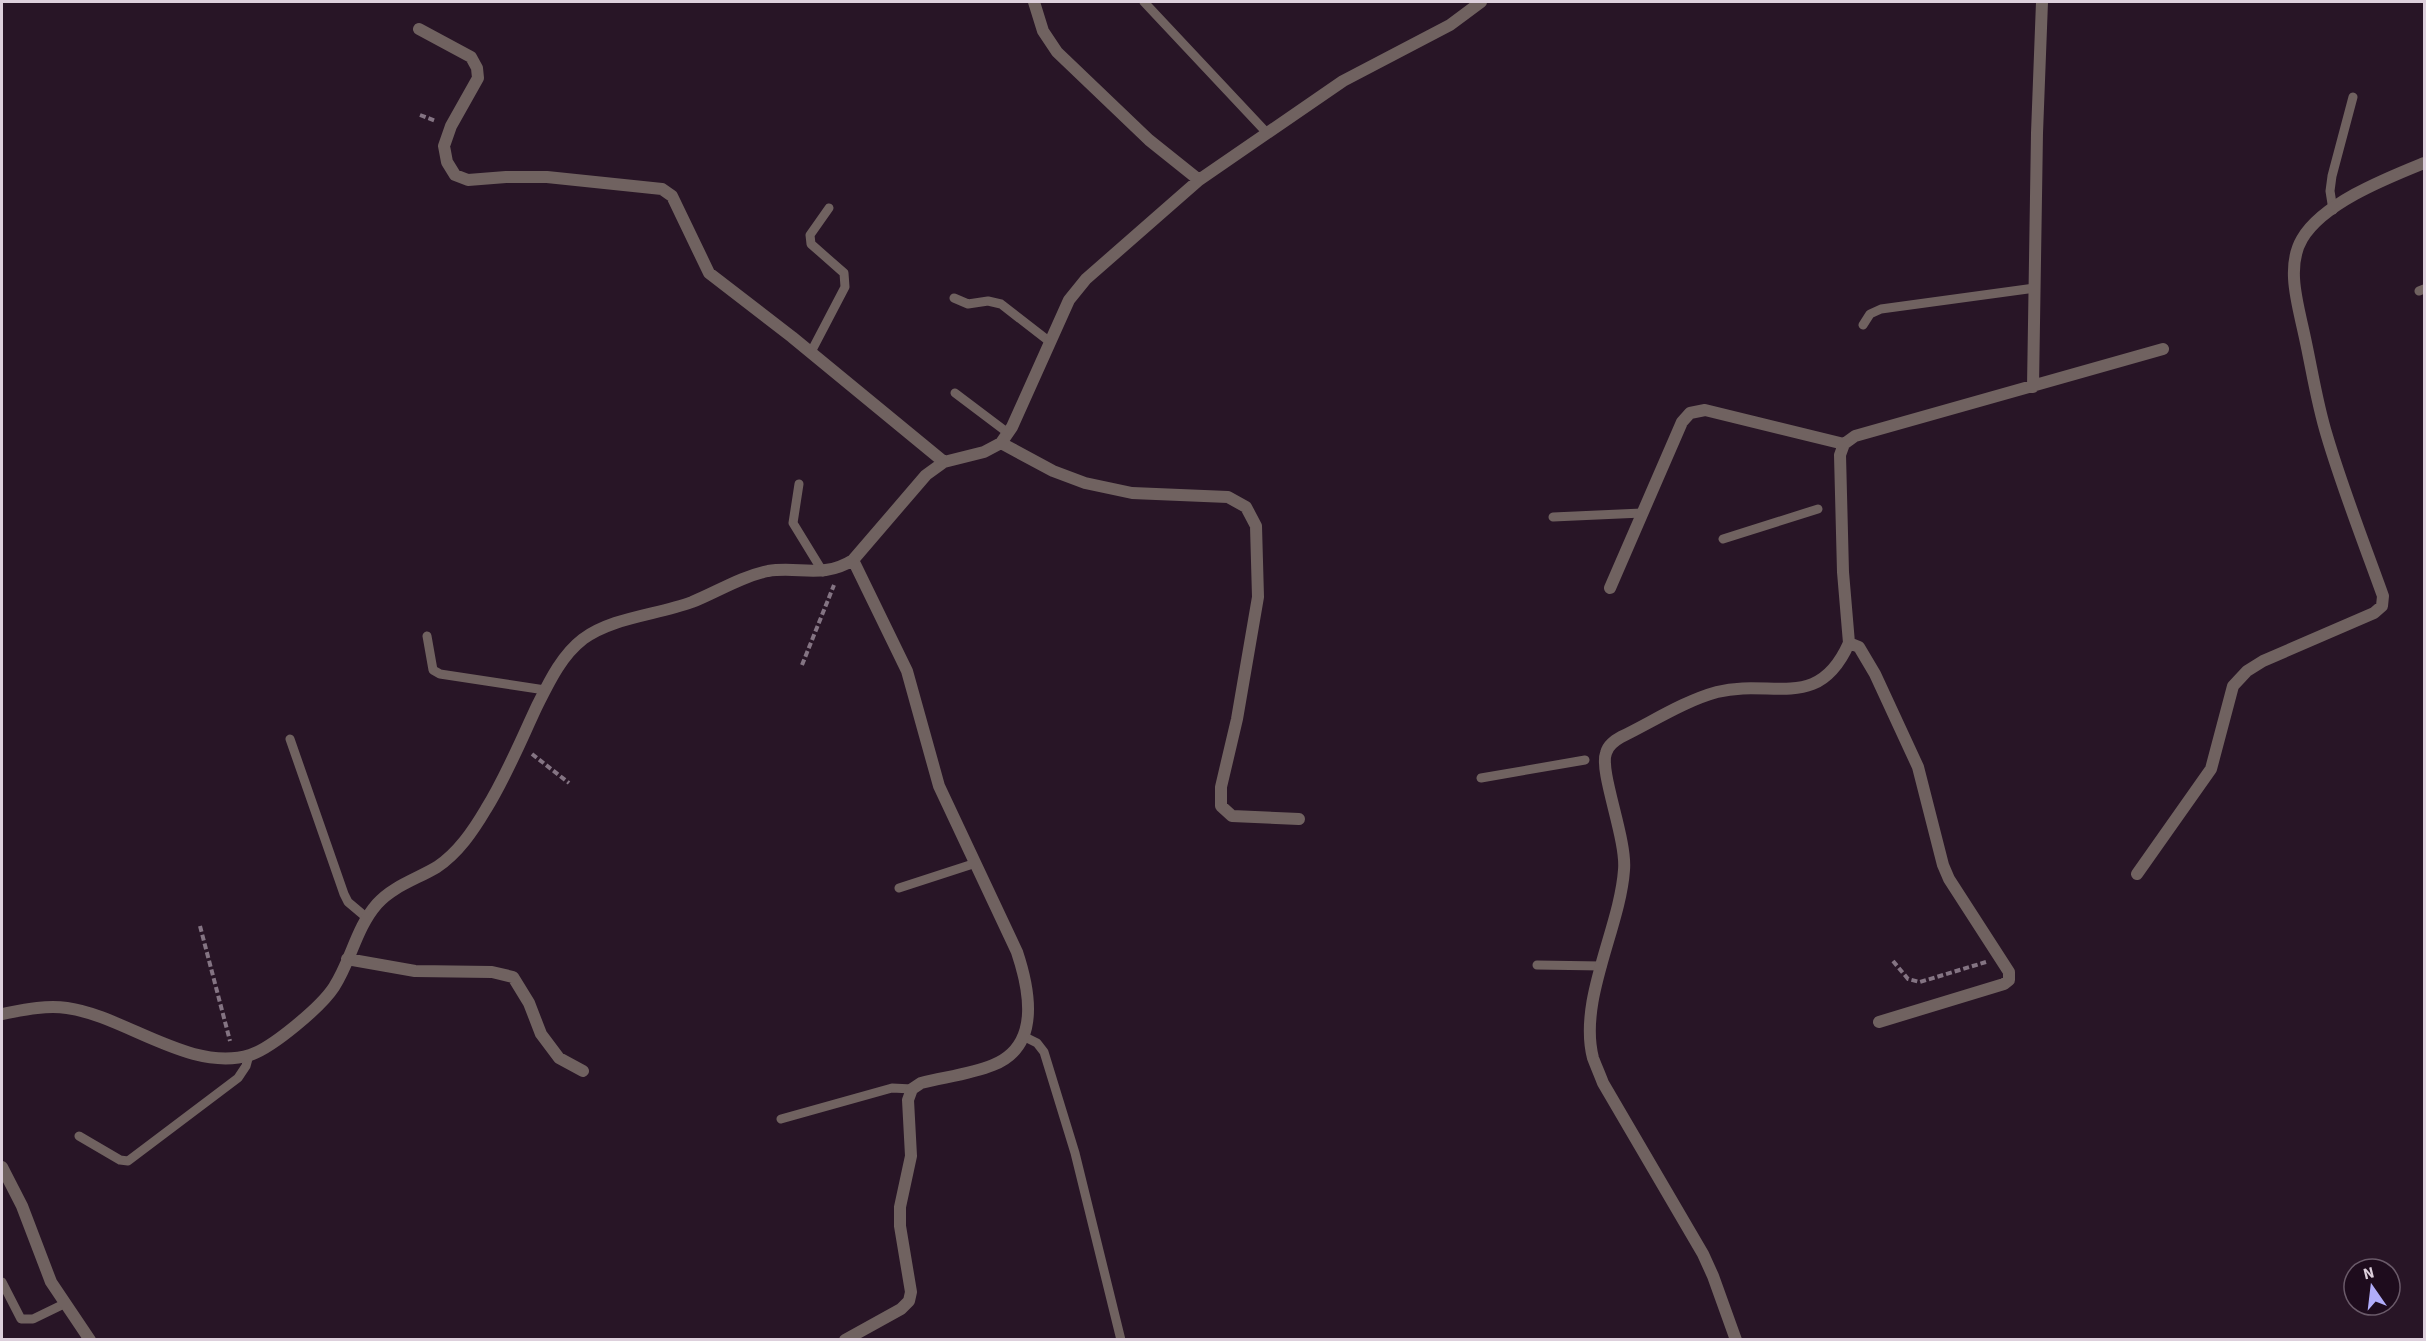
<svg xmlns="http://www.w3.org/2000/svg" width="2426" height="1341" viewBox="0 0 2426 1341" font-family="'Source Sans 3',sans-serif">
  <rect width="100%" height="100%" fill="#281526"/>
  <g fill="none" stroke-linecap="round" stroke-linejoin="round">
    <path stroke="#847483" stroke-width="4" stroke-dasharray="6 3" stroke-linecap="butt" d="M420 115 436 121
      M802 665 834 585
      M532 754 569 783
      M200 926 230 1041
      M1893 961 1908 979 1920 982 1986 962"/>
    <path stroke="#706260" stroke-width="9" d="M1144 2 1267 133
      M2333 210 2330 191 2332 176 2353 97
      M2419 291 2424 289
      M954 298 968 304 988 301 1001 304 1050 342
      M1863 325 1870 314 1881 309 2035 288
      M811 352 845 287 844 273 811 244 810 235 829 208
      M955 393 1008 433
      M799 484 793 523 823 572
      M1553 517 1642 513
      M1723 539 1818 509
      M427 636 433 670 440 674 545 690
      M290 739 344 894 348 902 367 918
      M1481 778 1585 760
      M899 888 976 863
      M1537 965 1602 966
      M1025 1037 1037 1043 1044 1052 1075 1153 1121 1340
      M781 1119 892 1088 912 1089
      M79 1136 120 1160 128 1161 238 1078 246 1066 249 1055
      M2 1282 21 1319H33L66 1303"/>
    <path stroke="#706260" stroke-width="12" d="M1034 2 1043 31 1057 52 1149 140 1199 180
      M419 29 471 57 477 68 478 78 451 126 444 146 447 162 455 175 468 180 506 177H547L662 189 672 196 709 273 792 337 944 462
      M2033 387 2037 133 2042 2
      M1001 443 1053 471 1085 483 1132 493 1228 497 1246 507 1256 526 1258 597 1237 719 1221 787V806L1232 816 1299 819
      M1610 588 1682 422 1690 413 1705 410 1844 444
      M1849 643 1859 647 1875 674 1918 767 1943 865 1949 879 2009 972V980L2004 984 1879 1022
      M2137 874 2211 769 2233 686 2247 671 2263 661 2374 613 2382 606 2383 596C2364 543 2343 490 2327 436 2317 404 2312 370 2305 338 2299 308 2285 268 2302 239 2323 203 2387 178 2424 163
      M347 959 415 971 492 972 513 977 529 1003 541 1034 559 1058 583 1071
      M2 1014C23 1010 45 1005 67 1008 125 1016 190 1073 250 1055 272 1048 321 1007 334 987 351 961 356 928 377 904 393 886 417 879 437 867 458 853 473 831 486 809 506 777 521 740 537 706 549 682 561 656 583 639 613 617 657 615 692 602 717 592 740 577 768 571 799 566 823 579 853 560L926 475 944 462 984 452 1001 443 1012 427 1069 300 1086 279 1199 180 1343 81 1450 25 1481 2
      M2 1167 22 1206 51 1282 90 1340
      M845 1340 901 1309 909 1301 911 1292 900 1226V1207L911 1156 908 1100 912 1089 921 1083C945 1077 971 1074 993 1065 1041 1046 1030 991 1017 952L939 786 907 671 853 560
      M1736 1340 1713 1276 1703 1254 1603 1083C1600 1075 1596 1066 1593 1058 1578 1000 1620 928 1624 870 1627 839 1599 772 1606 753 1608 745 1614 741 1621 737 1652 722 1684 701 1717 692 1772 678 1818 713 1849 643L1843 572 1840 455 1844 444 1855 436 2163 349"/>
  </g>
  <rect width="2426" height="1341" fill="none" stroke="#ddd0dc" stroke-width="6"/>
  <g transform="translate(2372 1287) rotate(346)"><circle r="28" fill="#1e0c1d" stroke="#6a5a69" stroke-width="1.5"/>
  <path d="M0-4.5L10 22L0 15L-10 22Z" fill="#b1adfa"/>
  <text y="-9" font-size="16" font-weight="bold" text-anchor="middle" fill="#ddd0dc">N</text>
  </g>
</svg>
